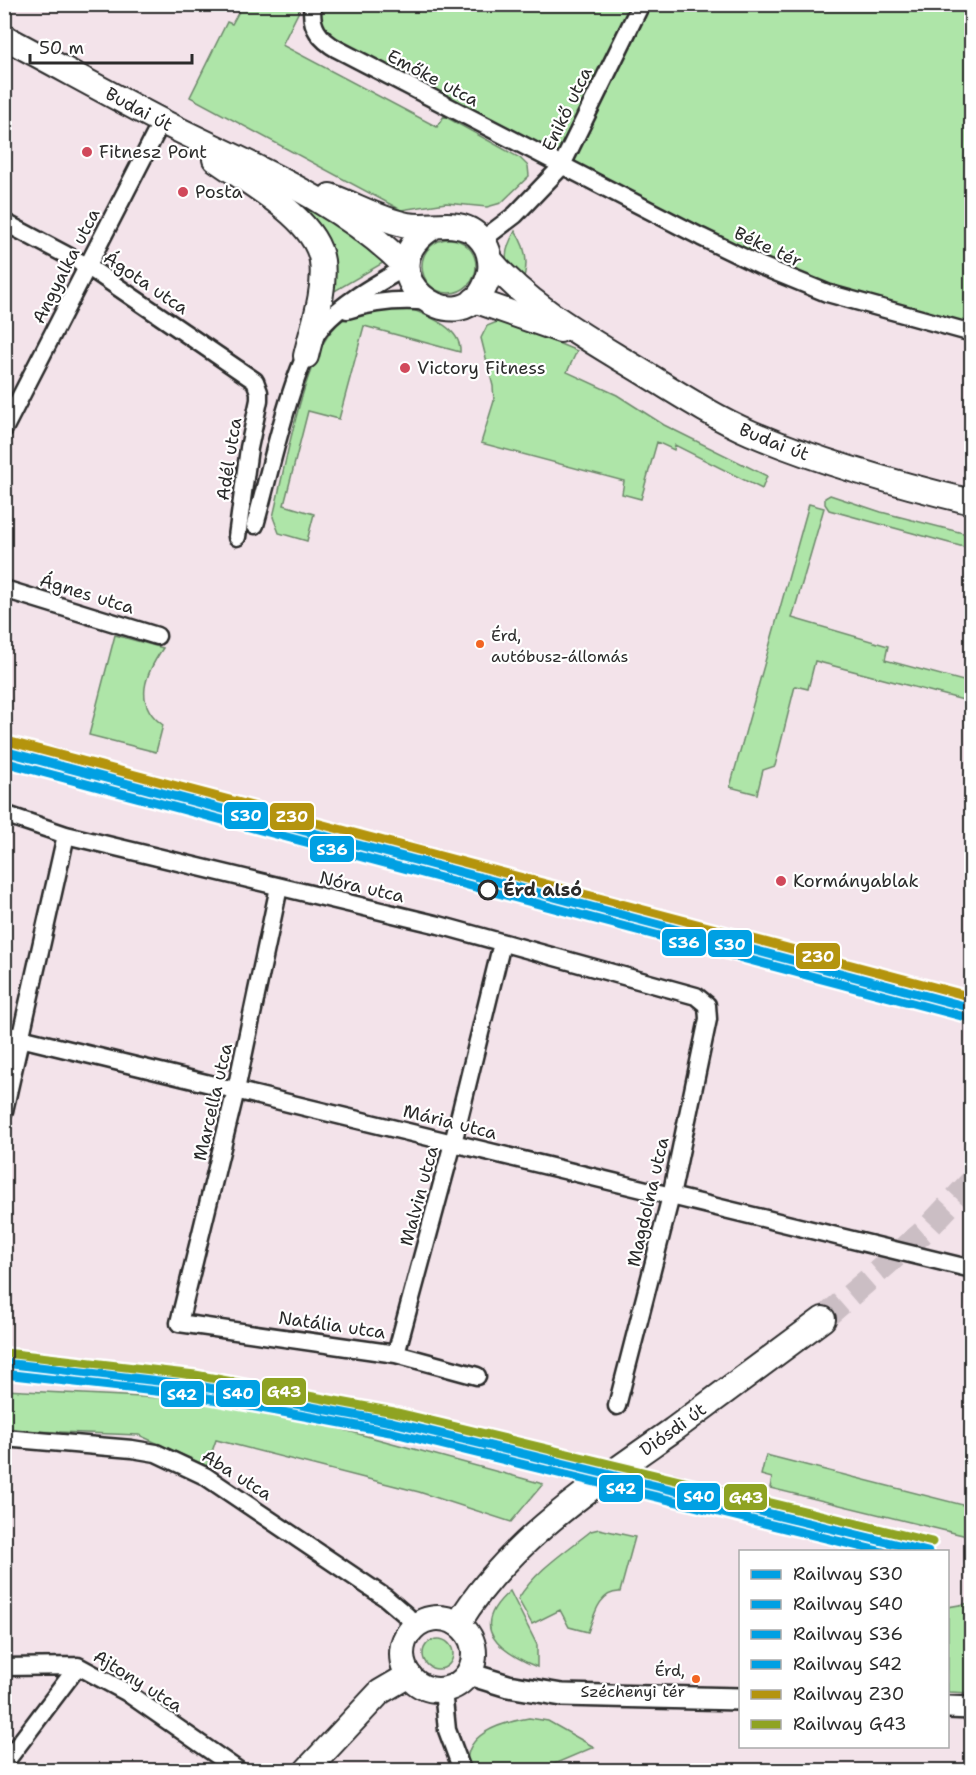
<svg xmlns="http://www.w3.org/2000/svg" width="976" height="1775" viewBox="0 0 976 1775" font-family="'Shantell Sans',sans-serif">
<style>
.green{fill:#aee5a8;stroke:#6c886a;stroke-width:1.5}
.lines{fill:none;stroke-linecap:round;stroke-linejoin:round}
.secondary-tunnel{stroke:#cbbec4;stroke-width:24;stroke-dasharray:24 12;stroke-linecap:butt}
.minor-casing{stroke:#2b2b2b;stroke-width:21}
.tertiary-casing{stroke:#2b2b2b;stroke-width:26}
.secondary-casing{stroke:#2b2b2b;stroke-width:28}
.minor{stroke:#fff;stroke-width:16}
.tertiary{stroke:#fff;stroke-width:21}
.secondary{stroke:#fff;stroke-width:24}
.rail-1-casing{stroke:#fff;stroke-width:14}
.rail-2-casing{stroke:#fff;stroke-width:14}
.rail-3-casing{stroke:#fff;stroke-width:14}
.rail-4-casing{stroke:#fff;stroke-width:14}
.rail-5-casing{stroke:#fff;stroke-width:14}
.rail-6-casing{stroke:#fff;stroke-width:14}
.rail-1{stroke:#00a0e3;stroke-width:9}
.rail-2{stroke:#00a0e3;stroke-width:9}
.rail-3{stroke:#00a0e3;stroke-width:9}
.rail-4{stroke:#00a0e3;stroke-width:9}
.rail-5{stroke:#b4940f;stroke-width:9}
.rail-6{stroke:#8fa322;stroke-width:9}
.poi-dot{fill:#d1495b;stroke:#fff;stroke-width:2}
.bus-dot{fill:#f26522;stroke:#fff;stroke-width:2}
.stop-dot{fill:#fff;stroke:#2b2b2b;stroke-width:3}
.labels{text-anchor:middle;stroke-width:4.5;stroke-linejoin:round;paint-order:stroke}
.bus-label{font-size:16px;fill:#2b2b2b;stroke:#fff;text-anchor:start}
.street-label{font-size:18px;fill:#2b2b2b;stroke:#fff}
.poi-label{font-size:18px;fill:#2b2b2b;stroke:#fff;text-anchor:start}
.stop-label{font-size:18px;font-weight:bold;fill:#2b2b2b;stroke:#fff;text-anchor:start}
.line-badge{stroke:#fff;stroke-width:2}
.badge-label{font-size:16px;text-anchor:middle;font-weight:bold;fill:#fff}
</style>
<rect width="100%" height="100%" fill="#f3e3ea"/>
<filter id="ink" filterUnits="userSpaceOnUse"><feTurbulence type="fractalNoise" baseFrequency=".0167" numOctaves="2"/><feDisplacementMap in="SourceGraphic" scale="12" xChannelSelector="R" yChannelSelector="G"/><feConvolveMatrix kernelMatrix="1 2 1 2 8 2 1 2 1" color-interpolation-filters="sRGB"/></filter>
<g filter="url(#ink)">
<!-- green -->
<path class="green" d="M 243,4 L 302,5 L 282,45 L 437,127 L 444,116 L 520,158 L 528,166 L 529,176 L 501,203 L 487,207 L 446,203 L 401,210 L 190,97 L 227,22 L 232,24 Z
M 313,4 L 971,5 L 971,333 L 827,293 L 323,41 Z
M 301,199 L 388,260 L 333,292 L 296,208 Z
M 515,231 C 527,248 529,267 521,285 C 504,263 501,256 515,231 Z
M422 266a27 27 0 1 1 54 0a27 27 0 1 1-54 0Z
M 406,307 C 425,315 462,327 460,352 L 364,326 L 339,419 L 308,411 L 284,505 L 314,514 L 307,541 L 279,533 L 273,517 C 285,469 304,346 343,320 C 361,309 386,309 406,307 Z
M 502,320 L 577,351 L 567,372 L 617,395 L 664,425 L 767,476 L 762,489 L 675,445 L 674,450 L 657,442 L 641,499 L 622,494 L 624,481 L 481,443 L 494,401 L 493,386 L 481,338 L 487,326 Z
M 830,495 L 881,512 L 971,535 L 971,549 L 829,510 L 825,504 L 825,498 Z
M 809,504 L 824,508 L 792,618 L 888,646 L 885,660 L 971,683 L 971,702 L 815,661 L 808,689 L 795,686 L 775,766 L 763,770 L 757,794 L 730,787 Z
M 115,635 L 163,648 C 146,673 132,703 163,725 L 156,752 L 89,735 Z
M 4,1390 L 241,1402 L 543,1484 L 511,1522 L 419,1492 L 216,1440 L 207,1466 L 139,1435 L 5,1430 Z
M 766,1455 L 971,1507 L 971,1537 L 770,1488 L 772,1478 L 761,1475 Z
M 599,1529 L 635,1537 L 620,1592 C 599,1591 594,1616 588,1632 L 569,1627 L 560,1610 L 532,1624 L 518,1599 C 536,1570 565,1552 591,1531 Z
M 510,1591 L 537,1645 L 537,1667 C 499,1651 467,1628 510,1591 Z
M 971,1603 L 971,1693 L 948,1692 L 948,1607 Z
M423 1654a15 15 0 1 1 30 0a15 15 0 1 1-30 0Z
M 529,1718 L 548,1721 L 594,1747 L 540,1770 L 468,1770 C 461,1734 500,1723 529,1718 Z"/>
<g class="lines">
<!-- secondary-tunnel -->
<path class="secondary-tunnel" d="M 823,1319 L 927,1229 L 972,1181"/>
<!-- minor casing -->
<g class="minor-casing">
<path id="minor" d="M 313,4 C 309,26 319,39 337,49 L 701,237 L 761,266 L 827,293 L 972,333
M 4,222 L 87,266 L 255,381 L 259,392 L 259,400 L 249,448 L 237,537
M 482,240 L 515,215 L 561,167 L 641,4
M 347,310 C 373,302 400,299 428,302
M 4,429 L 162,121
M 255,525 C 269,477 293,359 323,325 C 346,300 377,284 406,267
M 4,589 L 157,636
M 4,814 L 66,835 L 439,925 L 696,996 L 707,1005 L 708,1019 L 671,1196 L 617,1406
M 279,887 L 236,1090 L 179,1323 L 396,1354 L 477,1376
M 4,1034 L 972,1269
M 4,1111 L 66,835
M 396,1354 L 453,1143 L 502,943
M 4,1438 L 132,1449 L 156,1453 L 205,1476 L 386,1598 L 407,1616 L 414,1628
M 4,1667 L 78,1666 L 126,1692 L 238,1770
M 443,1690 L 447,1730 L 462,1770
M 4,1764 L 78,1666"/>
</g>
<!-- tertiary casing -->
<g class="tertiary-casing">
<path id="tertiary" d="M 469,1674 L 508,1686 L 562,1695 L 740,1699
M 948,1707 L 972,1708"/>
</g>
<!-- secondary casing -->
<g class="secondary-casing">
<g id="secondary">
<path id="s1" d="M 4,37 C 57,65 109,94 161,121 C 245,164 339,198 406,267"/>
<path d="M 215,159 C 248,183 316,218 322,261 C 326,292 313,326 306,356"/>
<path d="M 330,196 C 355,205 381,220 407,225 C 428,229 451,220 470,230 C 479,235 487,245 489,255 C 492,267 490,275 485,286 C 458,346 360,272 433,227"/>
<path id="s2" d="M 491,261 C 526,302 575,331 621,359 C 664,384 705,413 751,433 C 822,463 897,484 972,502"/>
<path d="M 474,300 L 560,330"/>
<circle cx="438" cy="1654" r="36"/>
<path id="s3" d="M 458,1624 C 508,1541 595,1485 673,1430 C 723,1393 773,1356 823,1319"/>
<path d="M 307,1770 L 380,1692 L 409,1675"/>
</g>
</g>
<!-- minor -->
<use href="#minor" class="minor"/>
<!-- tertiary -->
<use href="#tertiary" class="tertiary"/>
<!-- secondary -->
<use href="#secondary" class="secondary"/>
<!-- rail-1 casing -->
<g class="rail-1-casing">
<path id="rail-1" d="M 4,751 L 972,1008"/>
</g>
<!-- rail-2 casing -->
<g class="rail-2-casing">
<path id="rail-2" d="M 4,1363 L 193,1385 L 392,1422 L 928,1552"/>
</g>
<!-- rail-3 casing -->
<g class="rail-3-casing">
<path id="rail-3" d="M 4,762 L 969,1018"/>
</g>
<!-- rail-4 casing -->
<g class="rail-4-casing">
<path id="rail-4" d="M 4,1374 L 191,1395 L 390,1432 L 883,1552"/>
</g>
<!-- rail-5 casing -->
<g class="rail-5-casing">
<path id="rail-5" d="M 7,741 L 972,997"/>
</g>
<!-- rail-6 casing -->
<g class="rail-6-casing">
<path id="rail-6" d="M 5,1353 L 195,1375 L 394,1412 L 932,1542"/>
</g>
<!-- rail-1 -->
<use href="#rail-1" class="rail-1"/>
<!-- rail-2 -->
<use href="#rail-2" class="rail-2"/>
<!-- rail-3 -->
<use href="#rail-3" class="rail-3"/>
<!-- rail-4 -->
<use href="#rail-4" class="rail-4"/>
<!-- rail-5 -->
<use href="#rail-5" class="rail-5"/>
<!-- rail-6 -->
<use href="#rail-6" class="rail-6"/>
</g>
</g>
<!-- markers -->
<g class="poi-dot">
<circle cx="87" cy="152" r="6"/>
<circle cx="183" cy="192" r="6"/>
<circle cx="405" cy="368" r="6"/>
<circle cx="781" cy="881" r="6"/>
</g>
<g class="bus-dot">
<circle cx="480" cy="644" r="5"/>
<circle cx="696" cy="1679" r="5"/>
</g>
<circle class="stop-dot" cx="488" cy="890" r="9"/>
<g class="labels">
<!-- bus labels -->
<g class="bus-label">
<text x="491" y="641">Érd,<tspan x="491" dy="21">autóbusz-állomás</tspan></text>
<text x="685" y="1676" text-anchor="end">Érd,<tspan x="685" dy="21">Széchenyi tér</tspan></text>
</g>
<!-- street labels -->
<g class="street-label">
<text transform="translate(433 78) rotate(28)" y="6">Emőke utca</text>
<text dy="6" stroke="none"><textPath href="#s1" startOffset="153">Budai út</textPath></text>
<text transform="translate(567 109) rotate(-64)" y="6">Enikő utca</text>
<text transform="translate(768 247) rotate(25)" y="6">Béke tér</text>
<text transform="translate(66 266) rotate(-63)" y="6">Angyalka utca</text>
<text transform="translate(146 283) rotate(34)" y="6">Ágota utca</text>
<text dy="6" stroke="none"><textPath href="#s2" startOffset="338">Budai út</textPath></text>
<text transform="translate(229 459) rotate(-81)" y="6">Adél utca</text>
<text transform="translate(87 594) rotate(17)" y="6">Ágnes utca</text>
<text transform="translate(362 887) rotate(13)" y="6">Nóra utca</text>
<text transform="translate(213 1102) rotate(-77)" y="6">Marcella utca</text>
<text transform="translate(450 1122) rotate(14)" y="6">Mária utca</text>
<text transform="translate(419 1196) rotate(-75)" y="6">Malvin utca</text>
<text transform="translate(648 1202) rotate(-77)" y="6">Magdolna utca</text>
<text transform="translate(332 1325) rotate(8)" y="6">Natália utca</text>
<text dy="6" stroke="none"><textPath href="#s3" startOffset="292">Diósdi út</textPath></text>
<text transform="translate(237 1475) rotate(32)" y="6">Aba utca</text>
<text transform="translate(138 1681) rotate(32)" y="6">Ajtony utca</text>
</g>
<!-- poi labels -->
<g class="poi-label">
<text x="99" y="158">Fitnesz Pont</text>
<text x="195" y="198">Posta</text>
<text x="417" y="374">Victory Fitness</text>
<text x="793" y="887">Kormányablak</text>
</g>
<!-- stop labels -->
<g class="stop-label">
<text x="503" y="896">Érd alsó</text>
</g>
</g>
<g class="line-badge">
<rect x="223" y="801" width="46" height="29" rx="6" fill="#00a0e3"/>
<rect x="269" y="802" width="46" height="29" rx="6" fill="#b4940f"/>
<rect x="309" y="835" width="46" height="28" rx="6" fill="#00a0e3"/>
<rect x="661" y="928" width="46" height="29" rx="6" fill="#00a0e3"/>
<rect x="707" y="929" width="46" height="29" rx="6" fill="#00a0e3"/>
<rect x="795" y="942" width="46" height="28" rx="6" fill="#b4940f"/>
<rect x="261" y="1377" width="46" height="29" rx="6" fill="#8fa322"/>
<rect x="215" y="1379" width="46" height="29" rx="6" fill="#00a0e3"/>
<rect x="160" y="1380" width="45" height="28" rx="6" fill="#00a0e3"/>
<rect x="598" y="1474" width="46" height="29" rx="6" fill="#00a0e3"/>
<rect x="676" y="1482" width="45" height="29" rx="6" fill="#00a0e3"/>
<rect x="723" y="1483" width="45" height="28" rx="6" fill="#8fa322"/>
</g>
<g class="badge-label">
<text x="246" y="821">S30</text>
<text x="292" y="822">Z30</text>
<text x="332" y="855">S36</text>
<text x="684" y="948">S36</text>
<text x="730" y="950">S30</text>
<text x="818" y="962">Z30</text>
<text x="284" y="1397">G43</text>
<text x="238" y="1399">S40</text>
<text x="182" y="1400">S42</text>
<text x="621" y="1494">S42</text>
<text x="699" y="1502">S40</text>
<text x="746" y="1503">G43</text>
</g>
<!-- margin -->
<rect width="976" height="1775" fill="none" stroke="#fff" stroke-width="24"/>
<rect x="12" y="12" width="952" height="1751" fill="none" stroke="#2b2b2b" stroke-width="2" filter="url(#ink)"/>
<!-- legend -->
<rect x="739" y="1550" width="210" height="198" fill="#ffffff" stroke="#aaaaaa" stroke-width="1.5"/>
<rect x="751" y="1570" width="30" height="9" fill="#00a0e3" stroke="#aaaaaa" stroke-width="1.5"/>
<text x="793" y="1580" font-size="18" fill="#2b2b2b">Railway S30</text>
<rect x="751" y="1600" width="30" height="9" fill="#00a0e3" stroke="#aaaaaa" stroke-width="1.5"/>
<text x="793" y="1610" font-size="18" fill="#2b2b2b">Railway S40</text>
<rect x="751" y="1630" width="30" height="9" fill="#00a0e3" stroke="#aaaaaa" stroke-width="1.5"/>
<text x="793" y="1640" font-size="18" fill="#2b2b2b">Railway S36</text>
<rect x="751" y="1660" width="30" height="9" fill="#00a0e3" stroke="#aaaaaa" stroke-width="1.5"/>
<text x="793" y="1670" font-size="18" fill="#2b2b2b">Railway S42</text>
<rect x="751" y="1690" width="30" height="9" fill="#b4940f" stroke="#aaaaaa" stroke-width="1.5"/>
<text x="793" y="1700" font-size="18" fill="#2b2b2b">Railway Z30</text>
<rect x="751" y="1720" width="30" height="9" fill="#8fa322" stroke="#aaaaaa" stroke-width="1.5"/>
<text x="793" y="1730" font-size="18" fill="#2b2b2b">Railway G43</text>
<!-- scale -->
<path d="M30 54v9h162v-9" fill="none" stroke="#2b2b2b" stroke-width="3"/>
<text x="39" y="54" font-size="18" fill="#2b2b2b" stroke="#ffffff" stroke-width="4.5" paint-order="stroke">50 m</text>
</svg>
